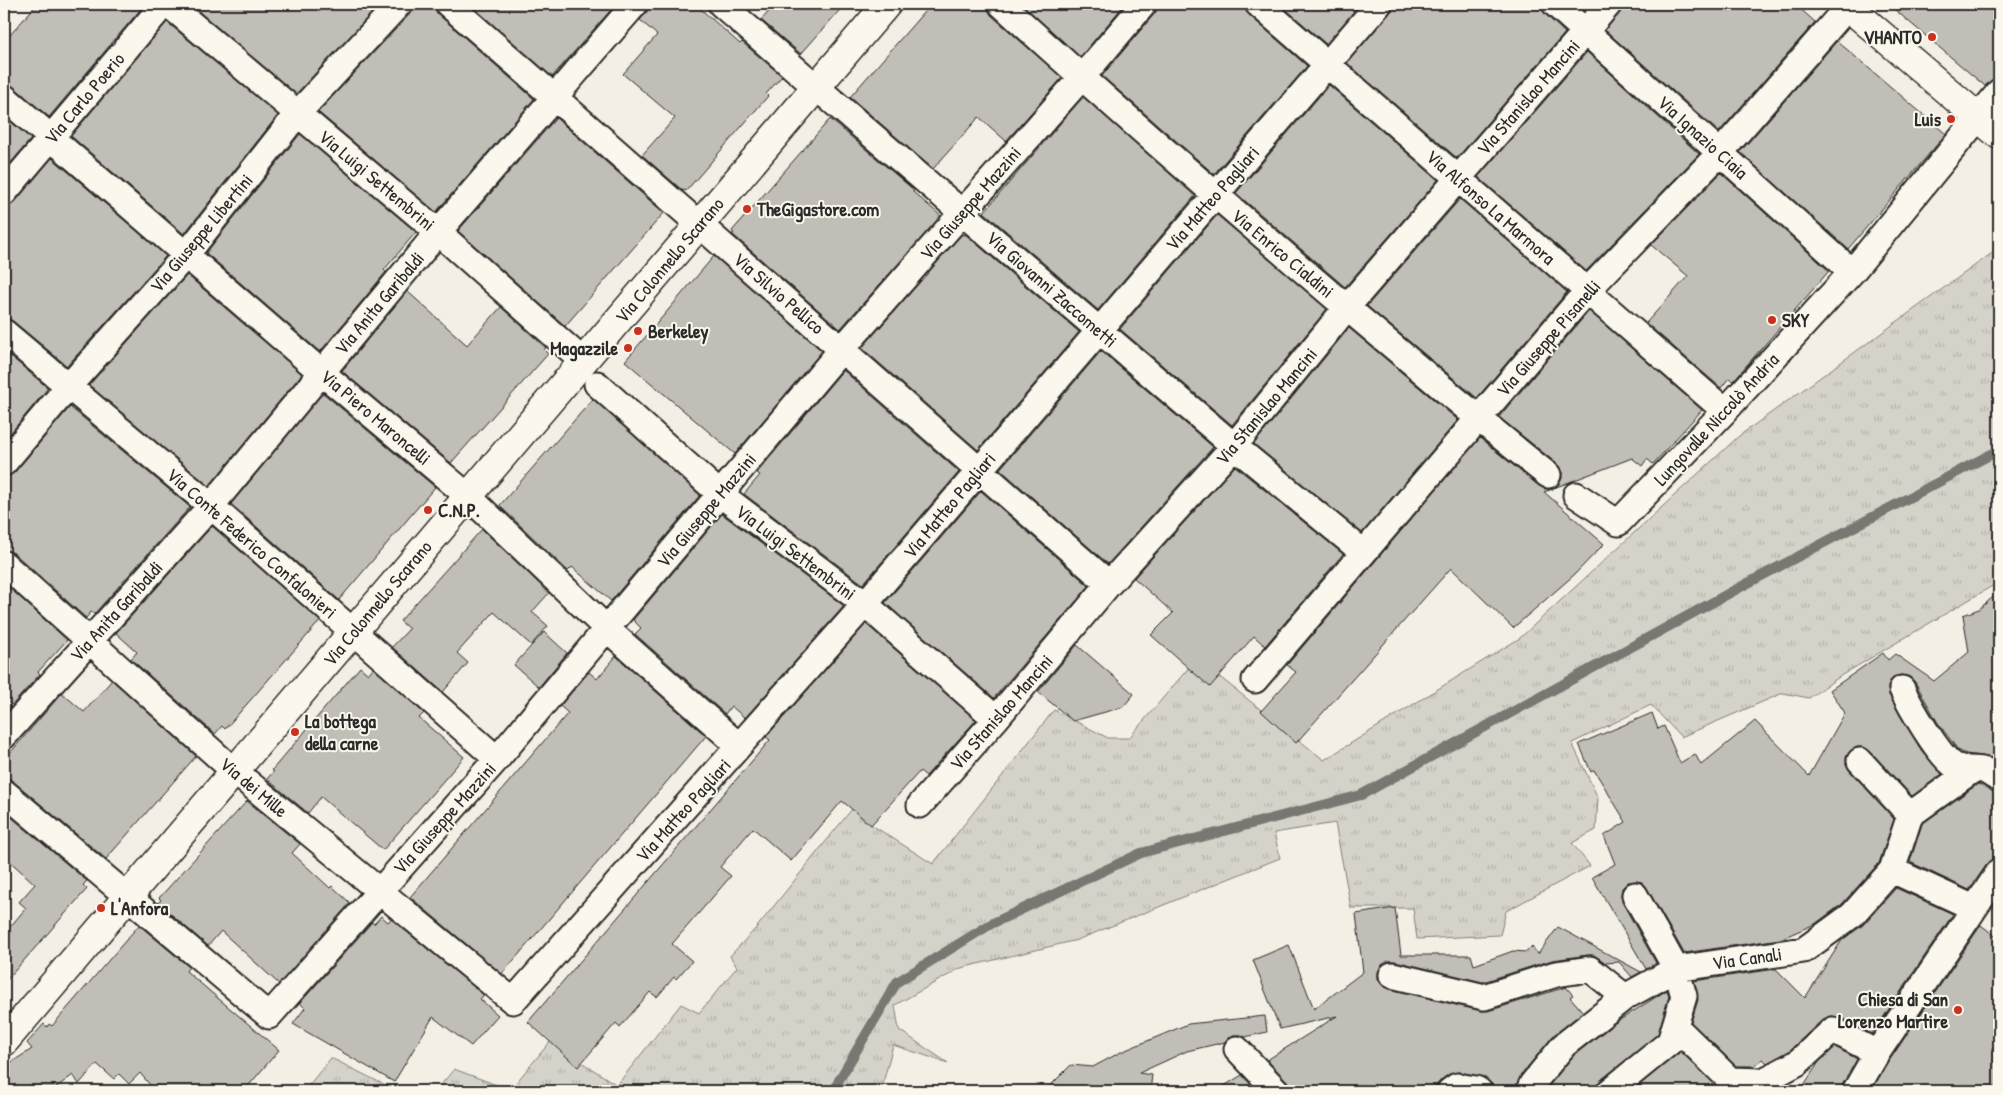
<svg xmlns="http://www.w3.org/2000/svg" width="2003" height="1095" viewBox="0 0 2003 1095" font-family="'Patrick Hand',sans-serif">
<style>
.grass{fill:url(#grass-tufts);stroke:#807e7a}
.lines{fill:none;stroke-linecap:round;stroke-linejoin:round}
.stream{stroke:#787772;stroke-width:10}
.building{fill:#c0beb6;stroke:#2b2b2b}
.minor-casing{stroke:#2b2b2b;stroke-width:29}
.tertiary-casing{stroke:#2b2b2b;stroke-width:31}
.primary-casing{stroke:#2b2b2b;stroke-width:31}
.minor{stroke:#fbf7ec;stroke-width:25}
.tertiary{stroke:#fbf7ec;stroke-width:28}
.primary{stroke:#fbf7ec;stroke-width:28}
.poi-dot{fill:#c8321e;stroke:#fbf7ec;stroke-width:2}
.labels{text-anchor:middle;stroke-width:4;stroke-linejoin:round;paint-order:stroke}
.poi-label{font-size:19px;font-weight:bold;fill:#2b2b2b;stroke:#fbf7ec;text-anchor:start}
.street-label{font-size:19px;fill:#2b2b2b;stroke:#fbf7ec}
</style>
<defs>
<pattern id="grass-tufts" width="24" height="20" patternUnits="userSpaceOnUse" patternTransform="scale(1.25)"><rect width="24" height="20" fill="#d5d2c9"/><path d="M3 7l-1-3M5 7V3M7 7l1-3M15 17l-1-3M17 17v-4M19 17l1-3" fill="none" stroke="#b7b4ad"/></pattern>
</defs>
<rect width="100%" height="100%" fill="#f3efe4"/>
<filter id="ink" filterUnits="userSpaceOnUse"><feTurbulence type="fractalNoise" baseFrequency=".02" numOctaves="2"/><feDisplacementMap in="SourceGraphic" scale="10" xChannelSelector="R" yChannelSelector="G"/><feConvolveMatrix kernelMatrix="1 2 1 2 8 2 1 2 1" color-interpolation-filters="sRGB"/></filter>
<g filter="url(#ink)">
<!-- grass -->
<path class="grass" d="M 1999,248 L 1999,582 L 1842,675 L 1809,698 L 1783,693 L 1681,737 L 1651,705 L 1572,743 L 1598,798 L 1596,830 L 1572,843 L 1590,866 L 1506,911 L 1500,935 L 1417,939 L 1413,908 L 1351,908 L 1335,823 L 1274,833 L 1280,858 L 1077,940 L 961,968 L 895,1005 L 899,1030 L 948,1063 L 893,1045 L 881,1091 L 436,1091 L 454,1069 L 510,1090 L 550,1042 L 617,1085 L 681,1004 L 699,1013 L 737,967 L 730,956 L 757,927 L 852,809 L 867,822 L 933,864 L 1054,710 L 1108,738 L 1129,738 L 1191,665 L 1221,678 L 1324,760 L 1520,638 L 1739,436 Z
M 331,1058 L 397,1091 L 304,1091 Z"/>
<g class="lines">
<!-- stream -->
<path class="stream" d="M 835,1091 L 839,1080 L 897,982 L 991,924 L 1141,853 L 1361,795 L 1735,590 L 1999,450"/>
</g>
<!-- building -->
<path class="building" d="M 37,4 L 145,4 L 49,117 L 13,86 L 4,83 L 4,42 Z
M 190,4 L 380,4 L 296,94 Z
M 413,4 L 434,4 L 435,9 L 439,15 L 534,99 L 436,212 L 318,112 L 410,14 Z
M 470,4 L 616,4 L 552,77 Z
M 649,4 L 695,4 L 740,44 L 742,42 L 782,76 L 766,94 L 768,96 L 686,191 L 684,190 L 683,191 L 642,155 L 675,118 L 623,74 L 657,35 L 640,20 L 646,13 Z
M 776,4 L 845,4 L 801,54 L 761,20 Z
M 931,4 L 987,4 L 988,9 L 991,15 L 1062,78 L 1006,141 L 979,117 L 933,169 L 850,97 Z
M 1022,4 L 1125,4 L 1080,57 Z
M 1158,4 L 1244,4 L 1245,9 L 1249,15 L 1307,66 L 1214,174 L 1102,76 L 1155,13 Z
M 1280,4 L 1360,4 L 1326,44 Z
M 1393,4 L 1541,4 L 1545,14 L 1565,33 L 1457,158 L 1347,63 L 1390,13 Z
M 1623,4 L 1795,4 L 1815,22 L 1719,132 L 1605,30 L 1620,13 Z
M 1888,4 L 1999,4 L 1999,75 L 1985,86 Z
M 167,22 L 278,115 L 184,234 L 71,136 Z
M 1837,41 L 1946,134 L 1848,249 L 1740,152 Z
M 1587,52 L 1699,154 L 1586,271 L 1478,177 Z
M 1329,85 L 1438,180 L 1345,287 L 1236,193 Z
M 1083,97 L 1195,196 L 1098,310 L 984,212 Z
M 4,116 L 31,139 L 4,171 Z
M 556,118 L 664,213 L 565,326 L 458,231 Z
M 830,119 L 914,190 L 913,192 L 941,216 L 840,329 L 732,234 L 734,233 L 732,231 Z
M 300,134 L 416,232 L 384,270 L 386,272 L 320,352 L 206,253 Z
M 52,158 L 166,256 L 67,366 L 13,321 L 4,318 L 4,207 L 9,206 L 15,202 Z
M 1721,173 L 1829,271 L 1733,381 L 1729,378 L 1721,388 L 1646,323 L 1688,276 L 1651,245 Z
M 1460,199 L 1567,292 L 1477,398 L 1367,306 Z
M 1217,215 L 1327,309 L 1232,425 L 1120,329 Z
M 962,234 L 964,236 L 965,234 L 1079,332 L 978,450 L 862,348 Z
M 714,256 L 822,351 L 735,454 L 625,361 Z
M 187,275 L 302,374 L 209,486 L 89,385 Z
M 407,291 L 467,345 L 501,307 L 546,348 L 544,350 L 548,354 L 451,463 L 342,371 Z
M 1589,311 L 1702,410 L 1653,464 L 1647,459 L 1642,466 L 1632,458 L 1554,488 L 1559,484 L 1562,478 L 1562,470 L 1557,464 L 1499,417 Z
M 1349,328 L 1458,420 L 1362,533 L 1254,444 Z
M 4,351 L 48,388 L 4,441 Z
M 1101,351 L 1213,447 L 1108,564 L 1000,469 Z
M 843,370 L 959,472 L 863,584 L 744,494 L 760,475 L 757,473 Z
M 323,393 L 435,487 L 339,600 L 231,504 Z
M 593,399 L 700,495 L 611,601 L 572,567 L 568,571 L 501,507 L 500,505 Z
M 70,407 L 190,507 L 94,614 L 91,612 L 86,618 L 14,553 L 4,550 L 4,477 L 9,476 L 15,472 Z
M 1480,438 L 1539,486 L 1545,489 L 1553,489 L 1544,492 L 1604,544 L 1574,575 L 1513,628 L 1451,568 L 1296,743 L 1261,711 L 1296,672 L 1287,665 Z
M 1235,466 L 1343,554 L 1265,646 L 1254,636 L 1210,687 L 1151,635 L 1173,613 L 1134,578 Z
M 981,491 L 1089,586 L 994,698 L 885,603 Z
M 722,514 L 844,606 L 745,718 L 731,706 L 725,714 L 635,634 L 641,628 L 633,620 Z
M 212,526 L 320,621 L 225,729 L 222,726 L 215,734 L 131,659 L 137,652 L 116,633 Z
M 482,529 L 549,593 L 532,612 L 548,626 L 531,645 L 494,612 L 457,653 L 468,663 L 443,692 L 392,647 L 409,629 L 400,621 Z
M 4,583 L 67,640 L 38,672 L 40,674 L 12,705 L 4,699 Z
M 1999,592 L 1999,762 L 1989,757 L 1966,754 L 1958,750 L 1938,723 L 1915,682 L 1910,677 L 1903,675 L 1895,676 L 1890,681 L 1888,688 L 1889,695 L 1921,750 L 1942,774 L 1912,796 L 1870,751 L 1864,747 L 1857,747 L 1850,751 L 1846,757 L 1846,764 L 1849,770 L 1894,819 L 1879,863 L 1842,904 L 1815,924 L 1780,939 L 1684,953 L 1647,888 L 1642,882 L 1636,881 L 1628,882 L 1622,888 L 1621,894 L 1622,902 L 1656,963 L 1646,969 L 1592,877 L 1615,864 L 1604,836 L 1626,822 L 1594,770 L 1591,772 L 1579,744 L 1652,713 L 1658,729 L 1664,726 L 1680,763 L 1695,754 L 1701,765 L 1755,721 L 1809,776 L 1845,713 L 1830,690 L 1883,653 L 1888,660 L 1895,654 L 1934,681 L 1969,652 L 1963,615 L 1979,609 Z
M 866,624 L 976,720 L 926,776 L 920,771 L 871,825 L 842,801 L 791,861 L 753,828 L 720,867 L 731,876 L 672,944 L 692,961 L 676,979 L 674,977 L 657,997 L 650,992 L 620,1027 L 616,1023 L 578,1067 L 528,1022 L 770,740 L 766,737 Z
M 544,632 L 567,653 L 539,687 L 514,665 Z
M 1077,645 L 1134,694 L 1123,707 L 1073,721 L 1038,692 Z
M 616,656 L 706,736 L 502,974 L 410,897 L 568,713 L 560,706 L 589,672 L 597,679 Z
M 360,667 L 368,674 L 373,668 L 424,713 L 419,718 L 464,757 L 383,850 L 321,797 L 308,813 L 267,779 L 274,771 L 272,770 Z
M 112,680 L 196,756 L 106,859 L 13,781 L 4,778 L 4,760 L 62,693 L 84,712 Z
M 1978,784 L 1999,793 L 1999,854 L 1997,858 L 1987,864 L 1969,890 L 1910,862 L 1922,824 Z
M 247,801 L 300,844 L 292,853 L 330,888 L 332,886 L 350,903 L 279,984 L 221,931 L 208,946 L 158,903 L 161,900 L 159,898 Z
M 4,811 L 87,881 L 83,885 L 87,889 L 4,983 L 4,934 L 26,908 L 19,902 L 35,884 L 4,856 Z
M 1896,888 L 1953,914 L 1872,1034 L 1840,1017 L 1831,1016 L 1823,1019 L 1789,1051 L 1767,1063 L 1763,1059 L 1754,1066 L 1736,1066 L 1691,1022 L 1698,1000 L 1694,981 L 1776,969 L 1805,998 L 1842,940 L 1863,925 Z
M 1395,908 L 1401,955 L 1471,955 L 1474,965 L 1513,951 L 1526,952 L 1532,947 L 1538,954 L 1558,927 L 1641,972 L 1632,977 L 1619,962 L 1606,963 L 1594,955 L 1588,955 L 1552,960 L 1483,982 L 1395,961 L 1387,961 L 1381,966 L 1378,972 L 1378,979 L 1382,985 L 1389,989 L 1481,1011 L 1488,1011 L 1566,987 L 1573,995 L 1570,997 L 1583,1012 L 1553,1036 L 1521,1075 L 1515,1091 L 1493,1091 L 1492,1084 L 1484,1077 L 1459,1072 L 1449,1074 L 1442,1079 L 1437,1085 L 1436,1091 L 1291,1091 L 1287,1081 L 1267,1060 L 1337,1016 L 1280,1029 L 1253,960 L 1289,945 L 1314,1009 L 1363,972 L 1356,914 Z
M 381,916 L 388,922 L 391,919 L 484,995 L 480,999 L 498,1015 L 471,1046 L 433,1017 L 394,1082 L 293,1024 L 305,1008 L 300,1003 L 372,922 L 374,924 Z
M 139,925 L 189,967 L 186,971 L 279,1050 L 244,1091 L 155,1091 L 140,1073 L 129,1084 L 119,1074 L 114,1079 L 97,1064 L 79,1084 L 73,1075 L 51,1091 L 13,1091 L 4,1077 L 4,1067 L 32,1049 L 27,1043 L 44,1024 L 47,1027 L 49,1024 L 52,1026 Z
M 1981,925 L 1999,939 L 1999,1091 L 1871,1091 L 1889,1061 Z
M 1667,990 L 1669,996 L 1658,1034 L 1601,1080 L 1597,1085 L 1596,1091 L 1545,1091 L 1574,1055 L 1615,1023 Z
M 1265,1016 L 1267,1032 L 1245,1037 L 1241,1035 L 1233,1035 L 1225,1042 L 1187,1051 L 1139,1073 L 1152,1075 L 1150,1091 L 1045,1091 L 1071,1065 L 1093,1067 L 1121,1052 L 1188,1024 Z
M 1835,1047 L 1857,1059 L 1843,1084 L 1841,1091 L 1800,1091 L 1819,1062 Z
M 1680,1051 L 1722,1091 L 1632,1091 L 1679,1053 Z
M 1242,1075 L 1257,1091 L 1216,1091 Z"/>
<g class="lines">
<!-- minor casing -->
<g class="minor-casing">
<path id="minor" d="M 168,4 L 438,232 L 583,361
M 448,4 L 1109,584
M 721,4 L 816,87 L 1234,446 L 1363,552
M 1001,4 C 1110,104 1221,200 1333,296 C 1405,356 1475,417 1548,475
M 1258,4 L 1725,411
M 1555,4 L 1852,272
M 4,97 L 321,372 L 468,496 L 606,628 L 739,746
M 4,193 L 164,4
M 4,332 L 211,506 L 497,759
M 597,384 L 720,494 L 865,604 L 996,719
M 4,463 L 68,387 L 186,255 L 298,113 L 399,4
M 1576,495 L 1618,523 L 1725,411 L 1852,272 L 1999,92
M 4,564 L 234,771 L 513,1001 L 865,604 L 1379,4
M 1255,680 L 1587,291 L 1720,153 L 1850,4
M 1902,689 C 1910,706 1939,757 1955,766 C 1966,771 1976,768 1986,771 C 1990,773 1995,777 1999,779
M 4,736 L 211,506 L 438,232 L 635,4
M 1860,761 L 1910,815
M 4,792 L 269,1016 L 497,759 L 842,349 L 1081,78 L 1144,4
M 920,805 L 996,719 L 1109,584 L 1234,446 L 1347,307 L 1609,4
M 1892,870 L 1910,815 L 1971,771
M 1392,975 L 1484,997 L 1556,974 L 1590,969 L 1625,997
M 1676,1027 L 1730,1080 L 1763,1081 L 1797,1063 L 1833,1030 L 1877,1053
M 1237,1049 L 1277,1091
M 1450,1091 L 1457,1086 L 1476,1089 L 1479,1091
M 1529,1091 L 1532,1084 L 1564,1045 L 1625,997 L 1676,969 L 1804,950 L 1852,915 L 1892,870 L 1974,908
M 1610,1091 L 1670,1042 L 1684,996 L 1676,969 L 1635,895
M 1855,1091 L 1877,1053 L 1999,872"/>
</g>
<!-- tertiary casing -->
<g class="tertiary-casing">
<path id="tertiary" d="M 1845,4 L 1999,135"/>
</g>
<!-- primary casing -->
<g class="primary-casing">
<path id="primary" d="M 4,1042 L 887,4"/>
</g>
<!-- minor -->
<use href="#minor" class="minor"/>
<!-- tertiary -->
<use href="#tertiary" class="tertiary"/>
<!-- primary -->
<use href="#primary" class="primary"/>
</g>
</g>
<!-- markers -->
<g class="poi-dot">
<circle cx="1932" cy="37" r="5"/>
<circle cx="1951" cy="119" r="5"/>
<circle cx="747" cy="209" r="5"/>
<circle cx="1772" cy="320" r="5"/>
<circle cx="638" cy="331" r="5"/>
<circle cx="628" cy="348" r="5"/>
<circle cx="428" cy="510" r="5"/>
<circle cx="295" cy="732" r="5"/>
<circle cx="101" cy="908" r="5"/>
<circle cx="1958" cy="1010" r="5"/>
</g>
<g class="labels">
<!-- poi labels -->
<g class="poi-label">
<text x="1922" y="44" text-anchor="end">VHANTO</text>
<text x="1941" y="126" text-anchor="end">Luis</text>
<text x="757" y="216">TheGigastore.com</text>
<text x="1782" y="327">SKY</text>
<text x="648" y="338">Berkeley</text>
<text x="618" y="355" text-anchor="end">Magazzile</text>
<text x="438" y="517">C.N.P.</text>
<text x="305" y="728">La bottega<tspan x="305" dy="22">della carne</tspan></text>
<text x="111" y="915">L'Anfora</text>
<text x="1948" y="1006" text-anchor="end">Chiesa di San<tspan x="1948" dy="22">Lorenzo Martire</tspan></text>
</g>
<!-- street labels -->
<g class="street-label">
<text transform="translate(1528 97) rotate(-49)" y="7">Via Stanislao Mancini</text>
<text transform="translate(84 98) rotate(-50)" y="7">Via Carlo Poerio</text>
<text transform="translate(1703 137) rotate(42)" y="7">Via Ignazio Ciaia</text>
<text transform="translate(377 180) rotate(40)" y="7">Via Luigi Settembrini</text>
<text transform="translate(1212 198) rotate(-49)" y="7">Via Matteo Pagliari</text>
<text transform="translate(970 203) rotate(-49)" y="7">Via Giuseppe Mazzini</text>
<text transform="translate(1491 207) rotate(41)" y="7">Via Alfonso La Marmora</text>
<text transform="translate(201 233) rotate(-50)" y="7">Via Giuseppe Libertini</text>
<text transform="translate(1283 253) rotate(40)" y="7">Via Enrico Cialdini</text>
<text transform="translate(669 260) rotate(-50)" y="7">Via Colonnello Scarano</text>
<text transform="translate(1052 289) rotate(41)" y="7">Via Giovanni Zaccometti</text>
<text transform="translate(779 293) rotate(41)" y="7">Via Silvio Pellico</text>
<text transform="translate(379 303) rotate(-50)" y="7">Via Anita Garibaldi</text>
<text transform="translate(1548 338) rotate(-49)" y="7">Via Giuseppe Pisanelli</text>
<text transform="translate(1266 406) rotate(-50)" y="7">Via Stanislao Mancini</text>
<text transform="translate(376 417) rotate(40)" y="7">Via Piero Maroncelli</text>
<text transform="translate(1716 419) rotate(-47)" y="7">Lungovalle Niccolò Andria</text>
<text transform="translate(949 505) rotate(-50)" y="7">Via Matteo Pagliari</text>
<text transform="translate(706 510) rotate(-50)" y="7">Via Giuseppe Mazzini</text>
<text transform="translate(252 543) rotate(41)" y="7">Via Conte Federico Confalonieri</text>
<text transform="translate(796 552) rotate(37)" y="7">Via Luigi Settembrini</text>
<text transform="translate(377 603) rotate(-50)" y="7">Via Colonnello Scarano</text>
<text transform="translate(116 611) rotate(-48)" y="7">Via Anita Garibaldi</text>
<text transform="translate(1001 712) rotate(-49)" y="7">Via Stanislao Mancini</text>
<text transform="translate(254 787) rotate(40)" y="7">Via dei Mille</text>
<text transform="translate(683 810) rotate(-48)" y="7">Via Matteo Pagliari</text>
<text transform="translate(444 818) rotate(-48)" y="7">Via Giuseppe Mazzini</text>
<text transform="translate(1747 958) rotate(-8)" y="7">Via Canali</text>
</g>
</g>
<!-- margin -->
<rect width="2003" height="1095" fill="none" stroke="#fbf7ec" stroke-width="20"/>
<rect x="10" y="10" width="1983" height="1075" fill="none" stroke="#2b2b2b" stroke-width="2" filter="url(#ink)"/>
</svg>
